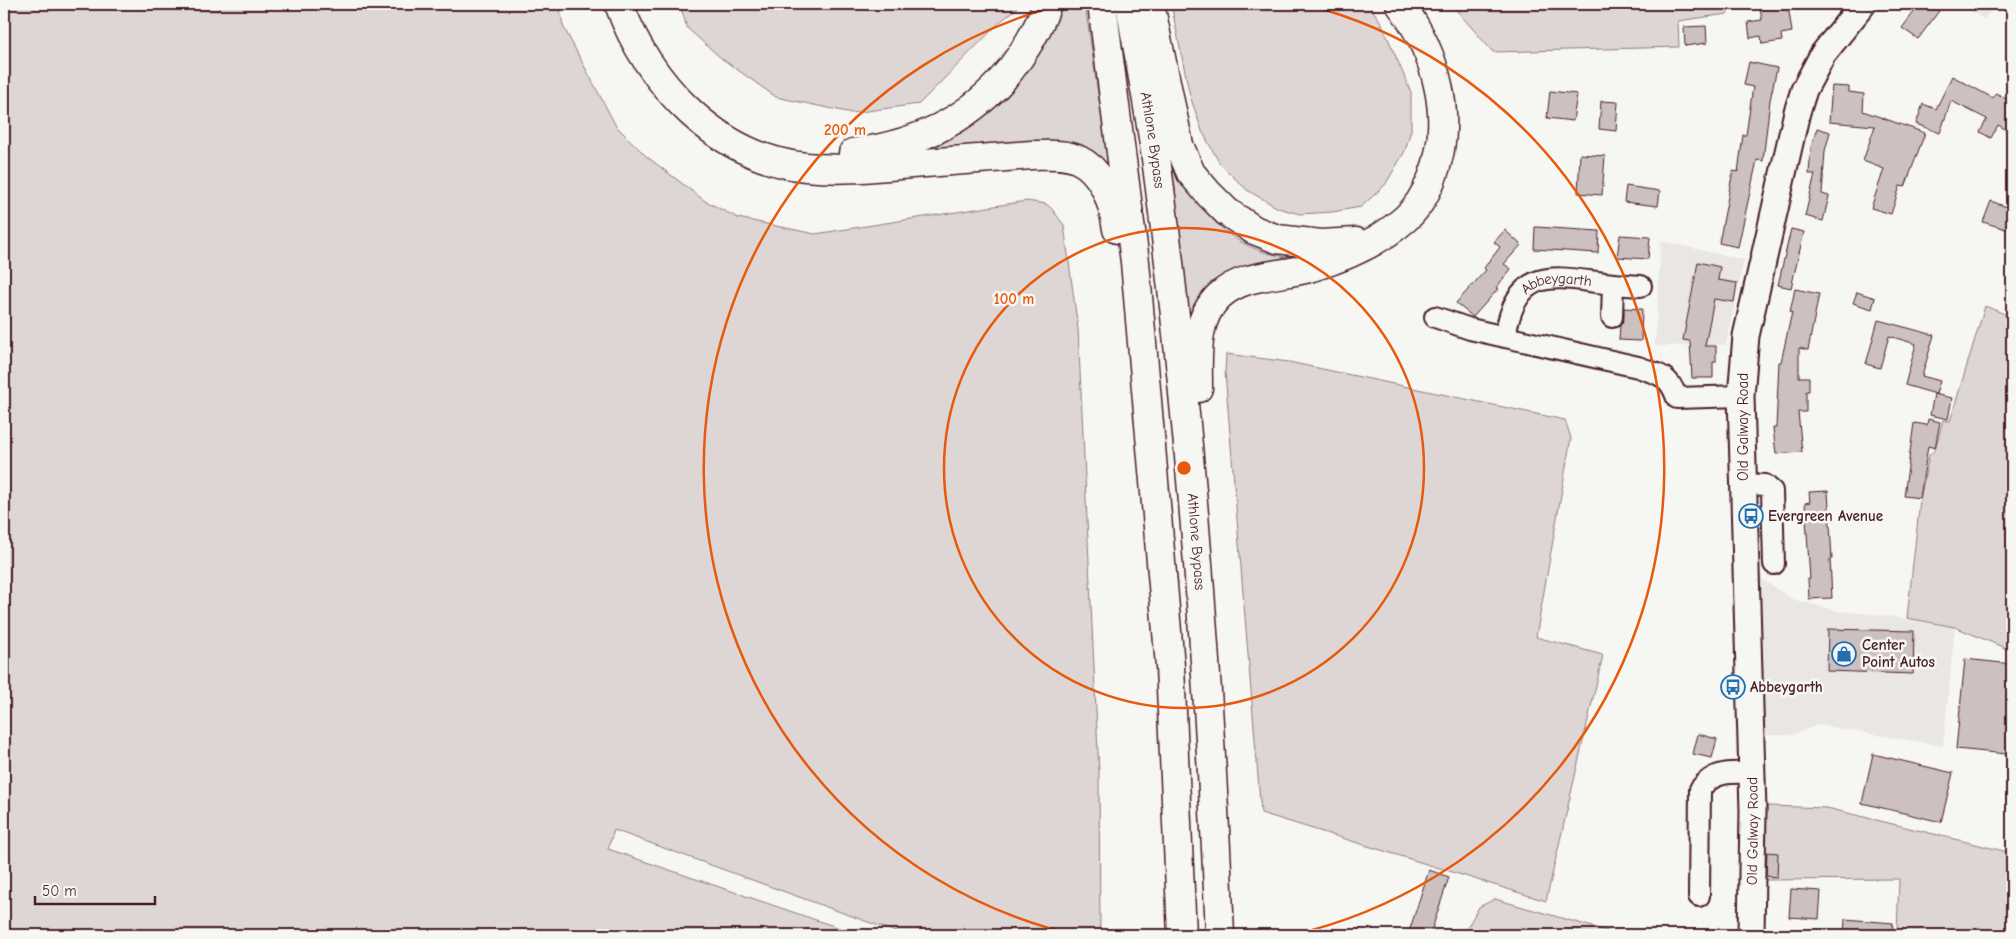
<svg xmlns="http://www.w3.org/2000/svg" width="2016" height="939" viewBox="0 0 2016 939" font-family="'Comic Neue',sans-serif">
<style>
.built{fill:#e9e6e3}
.green{fill:#ddd6d5;stroke:#947a80}
.building{fill:#ccc1c0;stroke:#4a1f2b}
.lines{fill:none;stroke-linecap:round;stroke-linejoin:round}
.minor-casing{stroke:#4a1f2b;stroke-width:24}
.major-casing{stroke:#4a1f2b;stroke-width:29}
.highway-casing{stroke:#4a1f2b;stroke-width:31}
.minor{stroke:#f6f6f2;stroke-width:20}
.major{stroke:#f6f6f2;stroke-width:25}
.highway{stroke:#f6f6f2;stroke-width:28}
.ring{fill:none;stroke:#e8590c;stroke-width:2.5}
.labels{text-anchor:middle;stroke-width:5;stroke-linejoin:round;paint-order:stroke}
.street-label{font-size:15px;fill:#4a1f2b;stroke:#f6f6f2}
.poi-label{font-size:15px;font-weight:bold;fill:#4a1f2b;stroke:#f6f6f2;text-anchor:start}
.centre{fill:#e8590c;stroke:#f6f6f2;stroke-width:2.5}
.ring-label{font-size:15px;text-anchor:middle;font-weight:bold;fill:#e8590c;stroke:#f6f6f2;stroke-width:5;stroke-linejoin:round;paint-order:stroke}
</style>
<rect width="100%" height="100%" fill="#f6f6f2"/>
<filter id="ink" filterUnits="userSpaceOnUse"><feTurbulence type="fractalNoise" baseFrequency=".02" numOctaves="2"/><feDisplacementMap in="SourceGraphic" scale="10" xChannelSelector="R" yChannelSelector="G"/><feConvolveMatrix kernelMatrix="1 2 1 2 8 2 1 2 1" color-interpolation-filters="sRGB"/></filter>
<g filter="url(#ink)">
<!-- built -->
<path class="built" d="M 4,4 L 219,4 L 219,11 Z
M 1962,4 L 2000,4 L 1983,19 Z
M 1661,241 L 1744,260 L 1726,345 L 1655,346 Z
M 1760,572 L 1763,580 L 1792,599 L 1838,611 L 1888,616 L 1955,627 L 1943,746 L 1818,725 L 1792,735 L 1765,735 Z"/>
<!-- green -->
<path class="green" d="M 4,4 L 219,11 L 219,4 L 559,4 L 563,26 L 616,126 L 646,156 L 705,201 L 738,218 L 815,234 L 1027,201 L 1046,204 L 1051,208 L 1064,225 L 1078,329 L 1099,773 L 1100,935 L 904,935 L 614,830 L 608,849 L 860,935 L 4,935 Z
M 680,4 L 1017,4 L 1016,9 L 1000,22 L 919,104 L 852,113 L 776,97 L 721,58 L 687,28 Z
M 1056,4 L 1085,4 L 1110,176 L 1096,165 L 885,160 L 964,128 Z
M 1171,4 L 1368,4 L 1381,22 L 1411,92 L 1411,130 L 1405,151 L 1385,185 L 1361,207 L 1332,212 L 1300,214 L 1278,208 L 1247,190 L 1220,164 L 1202,131 L 1190,96 Z
M 1451,4 L 1732,4 L 1727,14 L 1678,21 L 1679,47 L 1493,52 Z
M 1168,152 C 1187,191 1214,233 1256,249 C 1270,255 1287,257 1301,259 L 1189,324 Z
M 1985,306 L 2012,317 L 2012,651 L 1955,627 L 1907,618 L 1920,500 L 1929,455 L 1935,450 L 1943,420 L 1950,421 Z
M 1226,354 L 1289,362 L 1565,420 L 1571,438 L 1536,637 L 1603,655 L 1546,901 L 1261,813 L 1225,372 Z
M 1767,806 L 1827,808 L 2012,853 L 2012,935 L 1910,935 L 1897,933 L 1899,879 L 1764,880 Z
M 1495,899 L 1621,935 L 1463,935 L 1479,907 Z"/>
<!-- building -->
<path class="building" d="M 1920,4 L 1929,4 L 1939,11 L 1918,39 L 1902,28 Z
M 1788,5 L 1792,32 L 1781,34 L 1782,41 L 1762,44 L 1761,36 L 1750,38 L 1748,22 L 1762,20 L 1760,9 Z
M 1706,26 L 1707,43 L 1685,46 L 1684,27 Z
M 1749,62 L 1777,68 L 1770,100 L 1763,161 L 1757,160 L 1738,247 L 1719,243 L 1733,171 L 1738,172 L 1743,135 L 1746,135 L 1753,87 L 1744,85 Z
M 1952,76 L 1993,98 L 1996,93 L 2012,102 L 2012,133 L 1998,125 L 1991,138 L 1980,132 L 1987,119 L 1951,101 L 1940,133 L 1916,124 L 1923,104 L 1936,109 Z
M 1832,86 L 1849,87 L 1849,92 L 1864,94 L 1863,111 L 1925,133 L 1905,187 L 1900,186 L 1891,214 L 1871,208 L 1884,169 L 1863,161 L 1875,126 L 1829,122 Z
M 1550,91 L 1577,94 L 1573,121 L 1547,118 Z
M 1601,101 L 1618,102 L 1616,131 L 1599,129 Z
M 1817,128 L 1830,132 L 1825,151 L 1822,194 L 1829,196 L 1823,221 L 1805,216 L 1815,174 L 1809,174 L 1811,147 Z
M 1580,154 L 1605,156 L 1602,195 L 1578,193 Z
M 1626,186 L 1660,191 L 1658,206 L 1624,202 Z
M 1991,201 L 2012,209 L 2012,231 L 1983,222 Z
M 1535,227 L 1599,231 L 1598,253 L 1534,249 Z
M 1791,229 L 1804,232 L 1791,288 L 1778,285 Z
M 1505,230 L 1521,245 L 1504,264 L 1511,269 L 1496,288 L 1498,289 L 1473,317 L 1456,303 L 1486,270 L 1484,268 L 1500,247 L 1494,242 Z
M 1620,235 L 1650,237 L 1648,259 L 1617,257 Z
M 1698,262 L 1720,267 L 1718,280 L 1737,283 L 1734,302 L 1714,299 L 1705,346 L 1716,346 L 1716,362 L 1713,362 L 1713,378 L 1692,378 L 1690,341 L 1683,340 Z
M 1795,289 L 1819,294 L 1808,350 L 1799,348 L 1799,377 L 1809,377 L 1809,391 L 1806,391 L 1806,412 L 1798,412 L 1802,452 L 1776,454 L 1773,428 L 1776,428 L 1779,362 L 1781,362 L 1792,312 L 1790,312 Z
M 1857,292 L 1875,298 L 1872,309 L 1853,303 Z
M 1624,308 L 1642,309 L 1641,341 L 1619,340 L 1620,326 L 1624,318 Z
M 1878,320 L 1934,335 L 1922,376 L 1940,381 L 1936,394 L 1905,385 L 1916,344 L 1889,336 L 1880,368 L 1866,364 Z
M 1934,394 L 1952,398 L 1948,419 L 1930,415 Z
M 1928,419 L 1940,422 L 1935,448 L 1928,446 L 1920,498 L 1904,496 L 1914,423 L 1927,425 Z
M 1828,491 L 1832,559 L 1830,559 L 1832,598 L 1809,599 L 1808,579 L 1810,579 L 1805,503 L 1810,502 L 1809,492 Z
M 1828,629 L 1914,631 L 1913,674 L 1827,671 Z
M 1965,659 L 2012,664 L 2012,699 L 2007,754 L 1956,749 Z
M 1698,734 L 1717,739 L 1712,758 L 1693,754 Z
M 1873,754 L 1953,773 L 1941,822 L 1862,803 Z
M 1767,852 L 1778,853 L 1777,877 L 1766,876 Z
M 1429,870 L 1449,877 L 1430,935 L 1408,935 Z
M 1791,889 L 1821,891 L 1819,919 L 1789,917 Z
M 1845,919 L 1893,923 L 1892,935 L 1859,933 L 1859,935 L 1844,935 Z"/>
<g class="lines">
<!-- minor casing -->
<g class="minor-casing">
<g id="minor">
<path d="M 1613,284 L 1641,286"/>
<path d="M 1435,317 L 1470,329 L 1638,367 C 1660,375 1669,375 1677,398 L 1741,396"/>
<path id="s1" d="M 1505,337 C 1517,262 1556,278 1613,284 L 1612,317"/>
<path d="M 1743,484 L 1765,485 L 1772,491 L 1774,564"/>
<path d="M 1699,896 L 1700,789 C 1713,771 1732,772 1752,773"/>
</g>
</g>
<!-- major casing -->
<g class="major-casing">
<g id="major">
<path id="s2" d="M 1751,935 L 1753,811 L 1741,396 L 1746,336 L 1797,112 L 1804,90 L 1823,54 L 1863,4"/>
</g>
</g>
<!-- highway casing -->
<g class="highway-casing">
<g id="highway">
<path d="M 619,4 C 647,83 718,158 806,167 C 841,171 876,167 911,164 C 951,161 992,158 1032,155 C 1047,155 1065,153 1079,160 C 1104,172 1113,204 1117,229"/>
<path d="M 1102,4 L 1135,262 L 1170,666 L 1182,935"/>
<path id="s3" d="M 1130,4 C 1139,58 1150,112 1157,166 C 1191,422 1209,678 1220,935"/>
<path d="M 1150,4 L 1179,145 L 1191,173 L 1209,194 L 1227,212 L 1254,230 L 1277,239 L 1321,244 L 1356,242"/>
<path d="M 853,153 C 922,144 979,116 1019,58 C 1030,42 1041,23 1047,4"/>
<path d="M 1198,388 C 1198,356 1194,320 1219,296 C 1245,272 1282,277 1312,267 C 1345,257 1379,242 1405,219 C 1418,208 1426,193 1432,178 C 1455,119 1437,53 1400,4"/>
</g>
</g>
<!-- minor -->
<use href="#minor" class="minor"/>
<!-- major -->
<use href="#major" class="major"/>
<!-- highway -->
<use href="#highway" class="highway"/>
</g>
</g>
<!-- distance rings -->
<g class="ring">
<circle cx="1184" cy="468" r="240"/>
<path d="M1076 935A479 479 0 0 1 1064 4M1304 4A479 479 0 0 1 1292 935"/>
</g>
<!-- icons -->
<defs>
<g id="bus-ring" transform="scale(1.25)"><circle r="9.5" fill="#f6f6f2" stroke="#1f6fb2" stroke-width="1.5"/><path d="M-5-6H5V4H4V6H2V4H-2V6H-4V4H-5ZM-3.5-4V0h7V-4ZM-3.5 1.2v1.5H-2V1.2ZM2 1.2v1.5H3.5V1.2Z" fill="#1f6fb2"/></g>
<g id="shop-ring" transform="scale(1.25)"><circle r="9.5" fill="#f6f6f2" stroke="#1f6fb2" stroke-width="1.5"/><path d="M-5-2.5h2.3a2.7 3.5 0 0 1 5.4 0H5L5.5 6h-11ZM-1.5-2.5h3a1.5 2.3 0 0 0-3 0Z" fill="#1f6fb2"/></g>
</defs>
<g fill-rule="evenodd">
<use href="#bus-ring" x="1751" y="516"/>
<use href="#shop-ring" x="1844" y="654"/>
<use href="#bus-ring" x="1733" y="687"/>
</g>
<g class="labels">
<!-- street labels -->
<g class="street-label">
<text dy="5" stroke="none"><textPath href="#s3" startOffset="138">Athlone Bypass</textPath></text>
<text dy="5" stroke="none"><textPath href="#s1" startOffset="86">Abbeygarth</textPath></text>
<text transform="translate(1743 427) rotate(-90)" y="5">Old Galway Road</text>
<text dy="5" stroke="none"><textPath href="#s3" startOffset="542">Athlone Bypass</textPath></text>
<text dy="5" stroke="none"><textPath href="#s2" startOffset="104">Old Galway Road</textPath></text>
</g>
<!-- poi labels -->
<g class="poi-label">
<text x="1768" y="521">Evergreen Avenue</text>
<text x="1862" y="650">Center<tspan x="1862" dy="17">Point Autos</tspan></text>
<text x="1750" y="692">Abbeygarth</text>
</g>
</g>
<circle cx="1184" cy="468" r="8" class="centre"/>
<g class="ring-label">
<text x="845" y="135">200 m</text>
<text x="1014" y="304">100 m</text>
</g>
<!-- margin -->
<rect width="2016" height="939" fill="none" stroke="#f6f6f2" stroke-width="20"/>
<rect x="10" y="10" width="1996" height="919" fill="none" stroke="#4a1f2b" stroke-width="2" filter="url(#ink)"/>
<!-- scale -->
<path d="M35 896v8h120v-8" fill="none" stroke="#4a1f2b" stroke-width="2.5"/>
<text x="42" y="896" font-size="15" fill="#4a1f2b" stroke="#f6f6f2" stroke-width="4" paint-order="stroke">50 m</text>
</svg>
